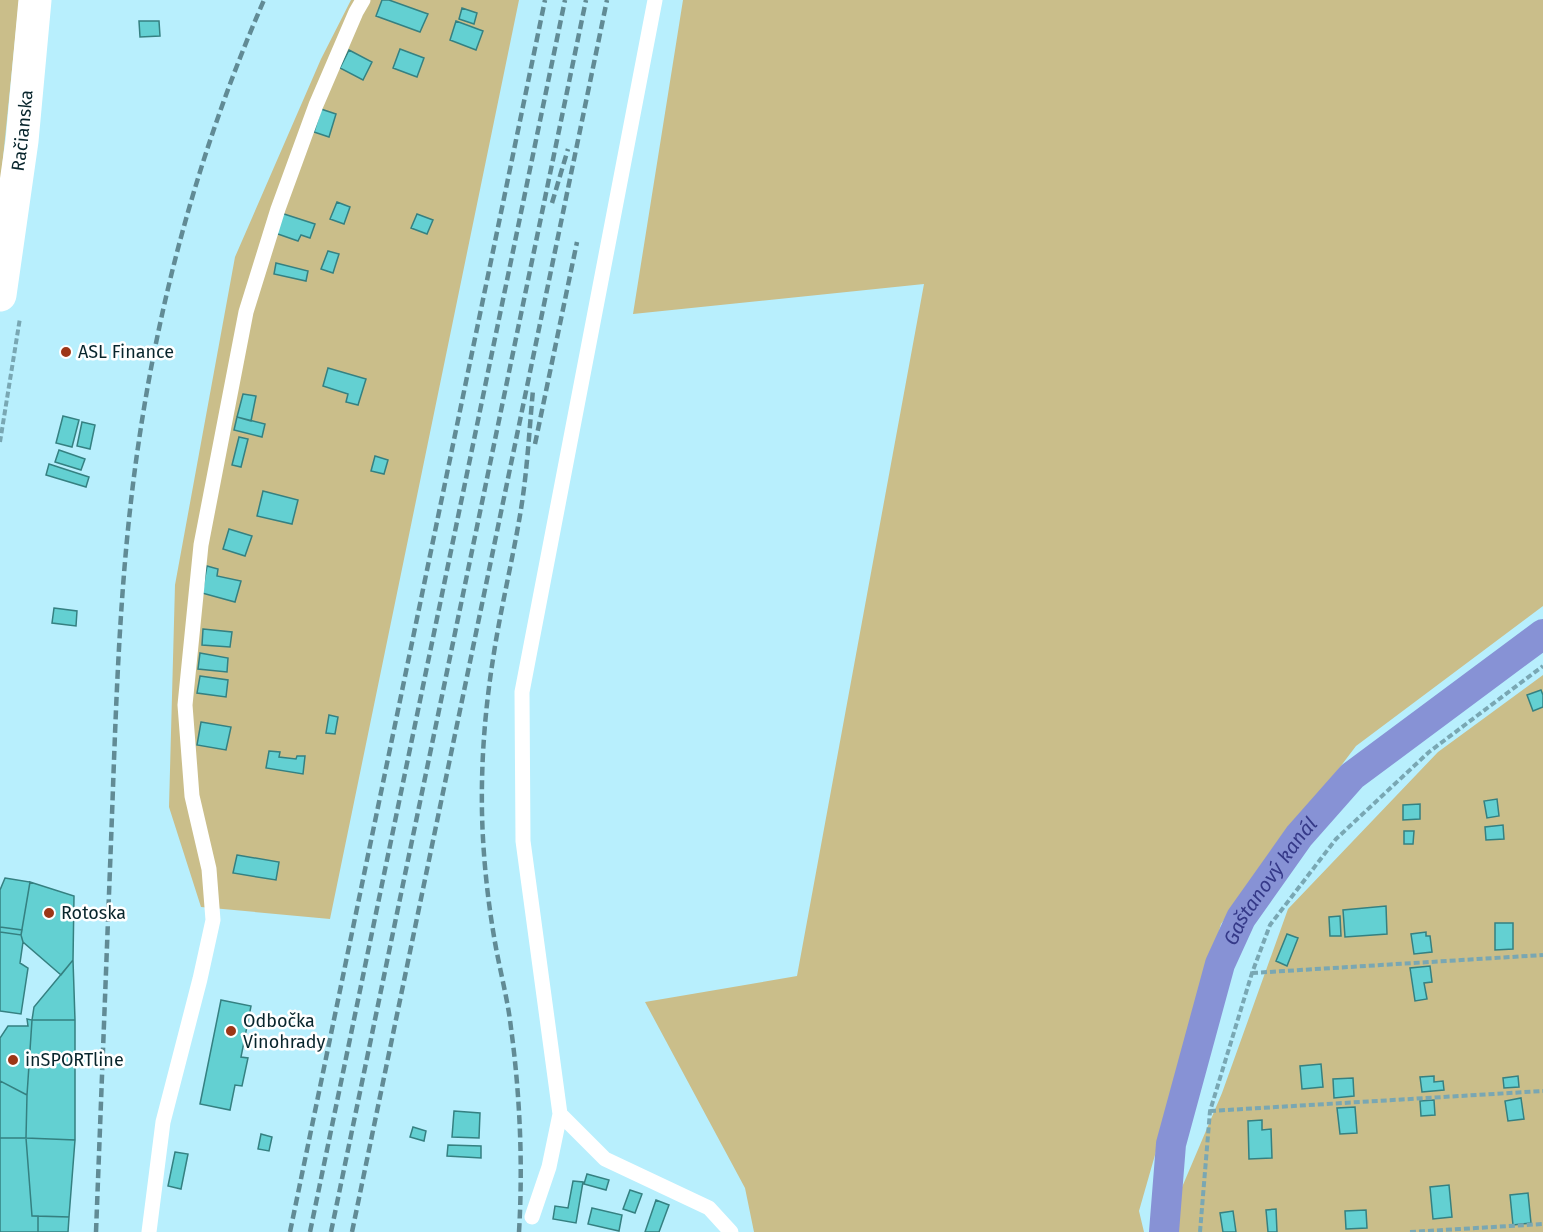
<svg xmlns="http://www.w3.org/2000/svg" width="1543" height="1232" viewBox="0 0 1543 1232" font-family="'Fira Sans',sans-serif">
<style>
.green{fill:#cabe8a}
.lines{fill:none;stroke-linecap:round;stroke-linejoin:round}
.canal{stroke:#8792d5;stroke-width:30}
.building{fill:#63d0d2;stroke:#358081;stroke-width:1.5}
.path{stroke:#79a7b3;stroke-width:4;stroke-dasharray:6 3;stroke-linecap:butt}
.lane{stroke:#fff;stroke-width:15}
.secondary{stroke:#fff;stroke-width:33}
.rail{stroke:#618b95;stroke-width:4.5;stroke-dasharray:9 4.5;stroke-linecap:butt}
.poi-dot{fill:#9d3617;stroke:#fff;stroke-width:2}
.labels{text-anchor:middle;stroke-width:5;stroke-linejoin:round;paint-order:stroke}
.street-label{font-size:18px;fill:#08252c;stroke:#fff}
.poi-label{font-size:18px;fill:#08252c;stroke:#fff;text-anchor:start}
.water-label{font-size:20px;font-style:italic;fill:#353988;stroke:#fff}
</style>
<rect width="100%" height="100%" fill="#b8effd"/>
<!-- green -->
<path class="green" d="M 0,0 L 19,0 L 0,188 Z
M 351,0 L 519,0 L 330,919 L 201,907 L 169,807 L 175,585 L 235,257 L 321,59 Z
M 683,0 L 1543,0 L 1543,606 L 1356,746 L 1221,924 L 1139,1211 L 1144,1232 L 754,1232 L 745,1188 L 645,1002 L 797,976 L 924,284 L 633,314 Z
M 1543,675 L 1543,1232 L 1163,1232 L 1222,1093 L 1288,909 L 1438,752 Z"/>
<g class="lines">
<!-- canal -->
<path class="canal" id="s1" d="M 1164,1232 L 1171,1144 L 1220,964 L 1241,918 L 1299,836 L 1352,776 L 1543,634"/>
</g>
<!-- building -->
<path class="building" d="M 382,0 L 389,0 L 428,14 L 420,32 L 376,16 Z
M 462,8 L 477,13 L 474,24 L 459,19 Z
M 139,21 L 159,21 L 160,36 L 140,37 Z
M 456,21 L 483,31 L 476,50 L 450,40 Z
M 400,49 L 424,58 L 417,77 L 393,68 Z
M 349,50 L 372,62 L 363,80 L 340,68 Z
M 321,109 L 336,114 L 329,137 L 314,132 Z
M 337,202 L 350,207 L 344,224 L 330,219 Z
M 281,213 L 315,224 L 310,238 L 301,235 L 298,241 L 275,233 Z
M 417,214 L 433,220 L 427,234 L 411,228 Z
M 328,251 L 339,254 L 333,273 L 321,269 Z
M 276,263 L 308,271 L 306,281 L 274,274 Z
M 328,368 L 366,379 L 358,405 L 346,402 L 348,394 L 323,386 Z
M 243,394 L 256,396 L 251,421 L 237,417 Z
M 63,416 L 79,420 L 72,447 L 56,443 Z
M 237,417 L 265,424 L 262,437 L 234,430 Z
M 82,422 L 95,425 L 90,449 L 77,446 Z
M 239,437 L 248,439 L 241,467 L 232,465 Z
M 59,450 L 85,459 L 81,470 L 55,462 Z
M 375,456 L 388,460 L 384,474 L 371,471 Z
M 49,464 L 89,477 L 86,487 L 46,475 Z
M 263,491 L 298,500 L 292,524 L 257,516 Z
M 229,529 L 252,536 L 245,556 L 223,549 Z
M 207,566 L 218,569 L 217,576 L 241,581 L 235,602 L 202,593 Z
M 54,608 L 77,611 L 76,626 L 52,623 Z
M 203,629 L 232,632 L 230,647 L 202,645 Z
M 200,653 L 228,658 L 227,672 L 198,669 Z
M 200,676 L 228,680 L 226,697 L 197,693 Z
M 1541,690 L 1543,695 L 1543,707 L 1533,711 L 1527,695 Z
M 329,715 L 338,717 L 335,734 L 326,733 Z
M 201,722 L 231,727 L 226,750 L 197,745 Z
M 269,751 L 280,752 L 279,757 L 296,759 L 297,756 L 305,756 L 303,774 L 266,768 Z
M 1497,799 L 1499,816 L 1487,818 L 1484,801 Z
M 1420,804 L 1420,819 L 1403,820 L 1403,805 Z
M 1503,825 L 1504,839 L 1486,840 L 1485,827 Z
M 1404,831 L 1414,831 L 1413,844 L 1404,844 Z
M 237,855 L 279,862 L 276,880 L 233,873 Z
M 5,878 L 30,882 L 21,935 L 0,932 L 0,890 Z
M 30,882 L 74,896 L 73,960 L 61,975 L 23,942 L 21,935 Z
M 1386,906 L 1387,934 L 1345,937 L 1343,910 Z
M 1340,916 L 1341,936 L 1330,936 L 1329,917 Z
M 1495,923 L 1513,923 L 1513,949 L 1495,950 Z
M 0,927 L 22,930 L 21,935 L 23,942 L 20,963 L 28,968 L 21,1014 L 0,1011 Z
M 1426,932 L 1426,936 L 1430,936 L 1432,952 L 1414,954 L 1411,934 Z
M 1287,934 L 1298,938 L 1287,966 L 1276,961 Z
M 73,960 L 75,1020 L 32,1020 L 34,1007 Z
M 1430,966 L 1432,982 L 1424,983 L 1427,999 L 1415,1001 L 1410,968 Z
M 221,1000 L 251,1006 L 241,1057 L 248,1058 L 242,1086 L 235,1085 L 230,1110 L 200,1104 Z
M 27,1019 L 32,1020 L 27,1095 L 0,1081 L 0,1038 L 8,1026 L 28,1026 Z
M 32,1020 L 75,1020 L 75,1140 L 26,1138 L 27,1095 Z
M 1321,1064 L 1323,1087 L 1302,1089 L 1300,1066 Z
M 1434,1076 L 1434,1082 L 1443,1081 L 1444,1090 L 1422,1092 L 1420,1077 Z
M 1518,1076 L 1519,1087 L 1504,1088 L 1503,1078 Z
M 1353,1078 L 1354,1096 L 1334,1098 L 1333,1079 Z
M 0,1081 L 27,1095 L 26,1138 L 0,1138 Z
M 1521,1098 L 1524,1119 L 1508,1121 L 1505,1101 Z
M 1434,1100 L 1435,1115 L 1421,1116 L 1420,1101 Z
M 1355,1107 L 1357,1133 L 1340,1134 L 1337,1108 Z
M 454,1111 L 480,1113 L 479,1138 L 452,1137 Z
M 1262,1120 L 1262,1130 L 1271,1129 L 1272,1158 L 1249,1159 L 1248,1121 Z
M 413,1127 L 426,1131 L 424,1141 L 410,1137 Z
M 261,1134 L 272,1137 L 269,1151 L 258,1149 Z
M 0,1138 L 26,1138 L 32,1216 L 38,1216 L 38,1232 L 0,1232 Z
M 26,1138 L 75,1140 L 69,1217 L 32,1216 Z
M 448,1145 L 481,1146 L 481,1158 L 447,1156 Z
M 175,1152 L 188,1154 L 181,1189 L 168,1186 Z
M 587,1174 L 609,1180 L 606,1190 L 584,1184 Z
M 573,1181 L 583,1182 L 576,1223 L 553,1219 L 555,1206 L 568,1208 Z
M 1449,1185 L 1452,1217 L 1433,1219 L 1430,1187 Z
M 630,1190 L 642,1194 L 635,1213 L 623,1209 Z
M 1528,1193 L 1531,1223 L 1513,1225 L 1510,1195 Z
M 656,1200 L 669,1205 L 659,1232 L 645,1232 Z
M 592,1208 L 622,1215 L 619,1231 L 588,1224 Z
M 1276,1209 L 1277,1232 L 1268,1232 L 1266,1210 Z
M 1366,1210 L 1367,1228 L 1346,1229 L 1345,1211 Z
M 1233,1211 L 1236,1232 L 1223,1232 L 1220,1213 Z
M 38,1216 L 69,1217 L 68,1232 L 38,1232 Z"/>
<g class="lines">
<!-- path -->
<path class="path" d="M 0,442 L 20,318
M 1252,973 L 1543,955
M 1210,1111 L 1543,1091
M 1200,1232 L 1210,1111 L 1252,973 L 1270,925 L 1336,839 L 1429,752 L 1543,666
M 1410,1232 L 1543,1224"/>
<!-- lane -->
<path class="lane" d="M 655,0 L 522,692 L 523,841 L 560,1114 L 605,1159 L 709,1208 L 731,1232
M 532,1217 L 549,1167 L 560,1114
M 149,1232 L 163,1122 L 200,979 L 213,920 L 209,869 L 192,796 L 185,705 L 201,545 L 246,312 L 278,209 L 316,105 L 356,12 L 363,0"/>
<!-- secondary -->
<path class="secondary" id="s2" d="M 0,295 L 22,141 L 35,0"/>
<!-- rail -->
<path class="rail" d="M 552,203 L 568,149
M 535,444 L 577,242
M 96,1232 C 101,1102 106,972 111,842 C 116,710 119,577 138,447 C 160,293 202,142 264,0
M 290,1232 L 545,0
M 310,1232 L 565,0
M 331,1232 L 586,0
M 352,1232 L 607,0
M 519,1232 C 523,1164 520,1095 511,1028 C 508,1001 501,975 496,948 C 488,904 483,858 482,813 C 481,761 485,710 493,659 C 500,612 511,567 519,521 C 527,477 529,433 533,390"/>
</g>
<!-- markers -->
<g class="poi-dot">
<circle cx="66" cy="352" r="6"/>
<circle cx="49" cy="913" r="6"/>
<circle cx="231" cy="1031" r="6"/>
<circle cx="13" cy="1060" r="6"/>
</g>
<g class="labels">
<!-- street labels -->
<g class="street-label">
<text dy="6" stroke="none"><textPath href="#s2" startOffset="166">Račianska</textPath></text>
</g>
<!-- poi labels -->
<g class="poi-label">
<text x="78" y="358">ASL Finance</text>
<text x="61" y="919">Rotoska</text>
<text x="243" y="1027">Odbočka<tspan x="243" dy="21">Vinohrady</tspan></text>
<text x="25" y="1066">inSPORTline</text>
</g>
<!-- water labels -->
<g class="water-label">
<text dy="7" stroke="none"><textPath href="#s1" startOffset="372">Gaštanový kanál</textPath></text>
</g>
</g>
</svg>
